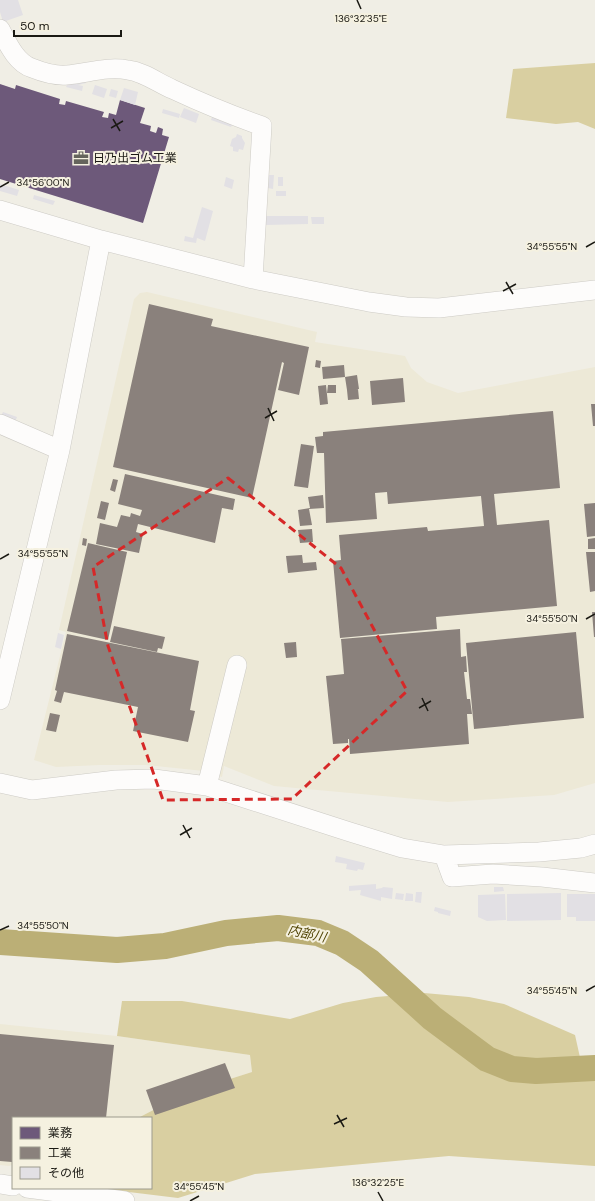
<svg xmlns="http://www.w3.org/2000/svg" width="595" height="1201" viewBox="0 0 595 1201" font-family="'DM Sans','Noto Sans JP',sans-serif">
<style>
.built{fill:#ede9d7}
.forest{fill:#d9cfa1}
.offices{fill:#6d597a}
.industry{fill:#8a817c}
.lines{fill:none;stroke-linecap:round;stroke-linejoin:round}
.river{stroke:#bbaf76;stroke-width:26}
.building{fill:#e2e0e4}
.minor-casing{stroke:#cdcbc5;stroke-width:20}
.minor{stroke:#fdfcfb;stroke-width:19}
.marked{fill:none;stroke:#d62828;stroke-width:3;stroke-dasharray:8 5;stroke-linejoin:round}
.ticks{fill:none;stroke:#1a1913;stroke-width:1.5}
.labels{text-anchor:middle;stroke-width:4;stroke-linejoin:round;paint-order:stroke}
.poi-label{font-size:12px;fill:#1a1913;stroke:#f5f1e0;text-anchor:start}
.water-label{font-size:13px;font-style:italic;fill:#504404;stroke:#f5f1e0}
.ticks-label{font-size:10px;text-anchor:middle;fill:#1a1913;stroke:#f5f1e0;stroke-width:4;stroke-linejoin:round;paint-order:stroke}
</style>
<rect width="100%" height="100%" fill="#f0eee5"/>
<!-- built -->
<path class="built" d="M 147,292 L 317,332 L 315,342 L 405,356 L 411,368 L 427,382 L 458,393 L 595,367 L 595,783 L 554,795 L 448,802 L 274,786 L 224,766 L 222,777 L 204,771 L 146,765 L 100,765 L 56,767 L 34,760 L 66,632 L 59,630 L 134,299 L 140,293 Z
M 0,1024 L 117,1036 L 250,1055 L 252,1072 L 186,1093 L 138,1118 L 13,1118 L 13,1165 L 9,1166 L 0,1165 Z"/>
<!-- forest -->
<path class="forest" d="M 595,63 L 595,129 L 578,122 L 556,124 L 506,118 L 513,69 Z
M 424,993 L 469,997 L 504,1004 L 575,1035 L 583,1071 L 595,1071 L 595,1166 L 449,1156 L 255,1174 L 178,1198 L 96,1188 L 151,1188 L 151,1118 L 138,1118 L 186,1093 L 252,1072 L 250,1055 L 117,1036 L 122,1001 L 182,1001 L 290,1019 L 343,1003 L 376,997 Z"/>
<!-- offices -->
<path class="offices" d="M 0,84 L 15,89 L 16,85 L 60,99 L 59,104 L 65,105 L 66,101 L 104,112 L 102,117 L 108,118 L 109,113 L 116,115 L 120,100 L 145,108 L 140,123 L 151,126 L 150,131 L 156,133 L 158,127 L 163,129 L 162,135 L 169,137 L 143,223 L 0,179 Z"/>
<!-- industry -->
<path class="industry" d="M 149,304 L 213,319 L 211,326 L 309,347 L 299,395 L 278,390 L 284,363 L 282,362 L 252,498 L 113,467 Z
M 316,360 L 321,361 L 320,368 L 315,367 Z
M 344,365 L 345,377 L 323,379 L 322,367 Z
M 357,375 L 359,389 L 347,390 L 345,377 Z
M 403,378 L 405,402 L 372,405 L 370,381 Z
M 326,385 L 328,404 L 320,405 L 318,386 Z
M 328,385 L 336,385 L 336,393 L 327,393 Z
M 358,389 L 359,399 L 348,400 L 347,390 Z
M 591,404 L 595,404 L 595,426 L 593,426 Z
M 553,411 L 560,488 L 494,494 L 497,525 L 549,520 L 557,606 L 436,617 L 437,629 L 340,638 L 333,561 L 341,560 L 339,535 L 427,527 L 428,531 L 484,526 L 481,496 L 388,504 L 387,492 L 375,493 L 377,519 L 326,523 L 324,453 L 317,453 L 315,437 L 323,436 L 323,432 Z
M 301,444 L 314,446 L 308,488 L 294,486 Z
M 125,474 L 235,499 L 233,510 L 222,508 L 215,543 L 138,524 L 136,532 L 143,534 L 139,553 L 96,544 L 100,523 L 117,527 L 121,515 L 130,517 L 131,513 L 140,516 L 142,510 L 118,504 Z
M 113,479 L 118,480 L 115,492 L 110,490 Z
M 323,495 L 324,508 L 309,509 L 312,525 L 300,526 L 298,510 L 310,508 L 308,497 Z
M 101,501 L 109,503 L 105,520 L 97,518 Z
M 595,503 L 595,536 L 587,537 L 584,504 Z
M 312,529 L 313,542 L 300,543 L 298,530 Z
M 83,538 L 87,539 L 86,546 L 82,545 Z
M 595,538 L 595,549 L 588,549 L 588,539 Z
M 88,543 L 127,552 L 108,640 L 67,631 Z
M 586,552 L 595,552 L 595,591 L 590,592 Z
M 302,555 L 303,563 L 316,562 L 317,570 L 288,573 L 286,556 Z
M 592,612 L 595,612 L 595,637 L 594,637 Z
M 114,626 L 165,637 L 162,649 L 158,648 L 157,652 L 110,642 Z
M 460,629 L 461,657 L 466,656 L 467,672 L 464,672 L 467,699 L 470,699 L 472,714 L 467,714 L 469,744 L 350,754 L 349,739 L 348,739 L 348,743 L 333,744 L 326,676 L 344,674 L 341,639 Z
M 576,632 L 584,718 L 474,729 L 466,643 Z
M 67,634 L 199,661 L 190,710 L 195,711 L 188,742 L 133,731 L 138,707 L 64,692 L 61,703 L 54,701 L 57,691 L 55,690 Z
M 296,642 L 297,657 L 286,658 L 284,643 Z
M 50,713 L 60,715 L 56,732 L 46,730 Z
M 0,1034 L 114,1045 L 106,1118 L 13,1118 L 12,1162 L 0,1161 Z
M 225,1063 L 235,1088 L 155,1115 L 146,1090 Z"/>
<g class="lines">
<!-- river -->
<path class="river" d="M 0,942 L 117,950 L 165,946 L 226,933 L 278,928 L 318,933 L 342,943 L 369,961 L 432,1018 L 487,1059 L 512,1069 L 536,1071 L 595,1068"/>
</g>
<!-- building -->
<path class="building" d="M 0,0 L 18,0 L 23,15 L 3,22 L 0,12 Z
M 85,79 L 86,83 L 78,85 L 83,86 L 82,91 L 66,87 L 68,83 Z
M 95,85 L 107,89 L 104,98 L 92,94 Z
M 124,88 L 138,92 L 135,105 L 120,100 Z
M 111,89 L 118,91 L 116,98 L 109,96 Z
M 184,108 L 199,114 L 196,123 L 180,117 Z
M 163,109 L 180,114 L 179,118 L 162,113 Z
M 213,114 L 234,121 L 231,127 L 211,120 Z
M 237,134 L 242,136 L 242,138 L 245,143 L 243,150 L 239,149 L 238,152 L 233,151 L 233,147 L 230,146 L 232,139 L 236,137 Z
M 269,175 L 274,175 L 273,189 L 268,188 Z
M 226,177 L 234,180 L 232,189 L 224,186 Z
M 278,177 L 283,177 L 283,186 L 278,186 Z
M 0,184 L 19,190 L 17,196 L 0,191 Z
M 276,191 L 286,191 L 286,196 L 276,196 Z
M 34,195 L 55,201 L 53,205 L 33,199 Z
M 202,207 L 213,211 L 205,241 L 197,238 L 196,243 L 184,241 L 185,236 L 193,238 Z
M 266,216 L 308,216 L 308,224 L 266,225 Z
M 311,217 L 324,217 L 324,224 L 312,224 Z
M 3,412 L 17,417 L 15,422 L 1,416 Z
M 58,633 L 64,635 L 61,649 L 55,647 Z
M 336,856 L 365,863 L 363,870 L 358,869 L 357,871 L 346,869 L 347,864 L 335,862 Z
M 376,884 L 376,889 L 382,888 L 383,887 L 393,888 L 392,899 L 381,897 L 381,901 L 360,895 L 361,890 L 349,891 L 349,886 Z
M 494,887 L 503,887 L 504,891 L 494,892 Z
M 416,892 L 422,892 L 421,903 L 415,902 Z
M 396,893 L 404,894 L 403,900 L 395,899 Z
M 406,893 L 413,894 L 413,901 L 405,901 Z
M 561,893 L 561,920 L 507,921 L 507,894 Z
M 505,894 L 506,920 L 487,921 L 478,917 L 478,895 Z
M 567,894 L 595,894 L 595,921 L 576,921 L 576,917 L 567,917 Z
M 435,907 L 451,911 L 450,916 L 438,913 L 438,912 L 434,911 Z"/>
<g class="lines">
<!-- minor casing -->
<g class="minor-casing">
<path id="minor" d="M 0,29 C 7,42 16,63 32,68 C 42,72 56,76 67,75 C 88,73 108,66 128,70 C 144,72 158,83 172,89 C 202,103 231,115 262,126 L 253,279
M 0,210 L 101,240 L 253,279 L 369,302 L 406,307 L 439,308 L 595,290
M 0,424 L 60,450
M 0,700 L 60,450 L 101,240
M 0,783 L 32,790 L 116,780 L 154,779 L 207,786 L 350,832 L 402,848 L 444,855 L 539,852 L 581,848 L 595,844
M 207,786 L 237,665
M 444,855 L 452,877 L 493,874 L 542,877 L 595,883
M 0,1184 L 13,1186
M 27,1188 L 125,1201"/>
</g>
<!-- minor -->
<use href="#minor" class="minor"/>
</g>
<!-- marked area -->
<path class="marked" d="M 228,478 L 341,568 L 407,691 L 292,799 L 163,800 L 108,646 L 93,567 Z"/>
<!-- ticks -->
<path class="ticks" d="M 357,0 L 361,9M 113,119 L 120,131M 111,128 L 123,121M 0,187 L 9,182M 586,247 L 595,242M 506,282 L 513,294M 503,291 L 516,284M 268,408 L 274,421M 265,418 L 277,411M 0,559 L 9,554M 586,619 L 595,614M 422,698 L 428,711M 419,708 L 431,701M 183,825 L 190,838M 180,835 L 192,828M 0,930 L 9,926M 586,991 L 595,986M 337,1115 L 344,1127M 334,1124 L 347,1118M 378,1192 L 383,1201M 190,1201 L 199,1196"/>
<!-- icons -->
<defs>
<g id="office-bare" transform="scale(1.2)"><path d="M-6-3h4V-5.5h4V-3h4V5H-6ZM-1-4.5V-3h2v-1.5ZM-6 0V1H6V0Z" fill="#65645c" stroke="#f5f1e0" stroke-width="2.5" paint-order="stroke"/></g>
</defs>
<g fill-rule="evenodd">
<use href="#office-bare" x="81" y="158"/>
</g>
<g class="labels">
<!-- poi labels -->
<g class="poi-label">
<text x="93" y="162">日乃出ゴム工業</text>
</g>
<!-- water labels -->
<g class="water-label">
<text transform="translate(307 933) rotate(12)" y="5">内部川</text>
</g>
</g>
<g class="ticks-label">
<text x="361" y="22">136°32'35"E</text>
<text x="43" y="186">34°56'00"N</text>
<text x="552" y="250">34°55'55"N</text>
<text x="43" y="557">34°55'55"N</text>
<text x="552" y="622">34°55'50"N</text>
<text x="43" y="929">34°55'50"N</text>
<text x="552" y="994">34°55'45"N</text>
<text x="378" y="1186">136°32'25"E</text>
<text x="199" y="1190">34°55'45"N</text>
</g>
<!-- legend -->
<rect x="12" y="1117" width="140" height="72" fill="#f5f1e0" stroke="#9d9b8e"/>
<rect x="20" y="1127" width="20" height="12" fill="#6d597a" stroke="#9d9b8e"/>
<text x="48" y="1137" font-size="12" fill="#1a1913">業務</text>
<rect x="20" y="1147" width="20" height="12" fill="#8a817c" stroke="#9d9b8e"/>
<text x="48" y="1157" font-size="12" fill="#1a1913">工業</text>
<rect x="20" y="1167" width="20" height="12" fill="#e2e0e4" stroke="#9d9b8e"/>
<text x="48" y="1177" font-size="12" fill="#1a1913">その他</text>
<!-- scale -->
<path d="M14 30v6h107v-6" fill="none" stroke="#1a1913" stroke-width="2"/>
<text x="20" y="30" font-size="12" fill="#1a1913" stroke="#f5f1e0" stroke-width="3" paint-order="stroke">50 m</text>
</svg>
